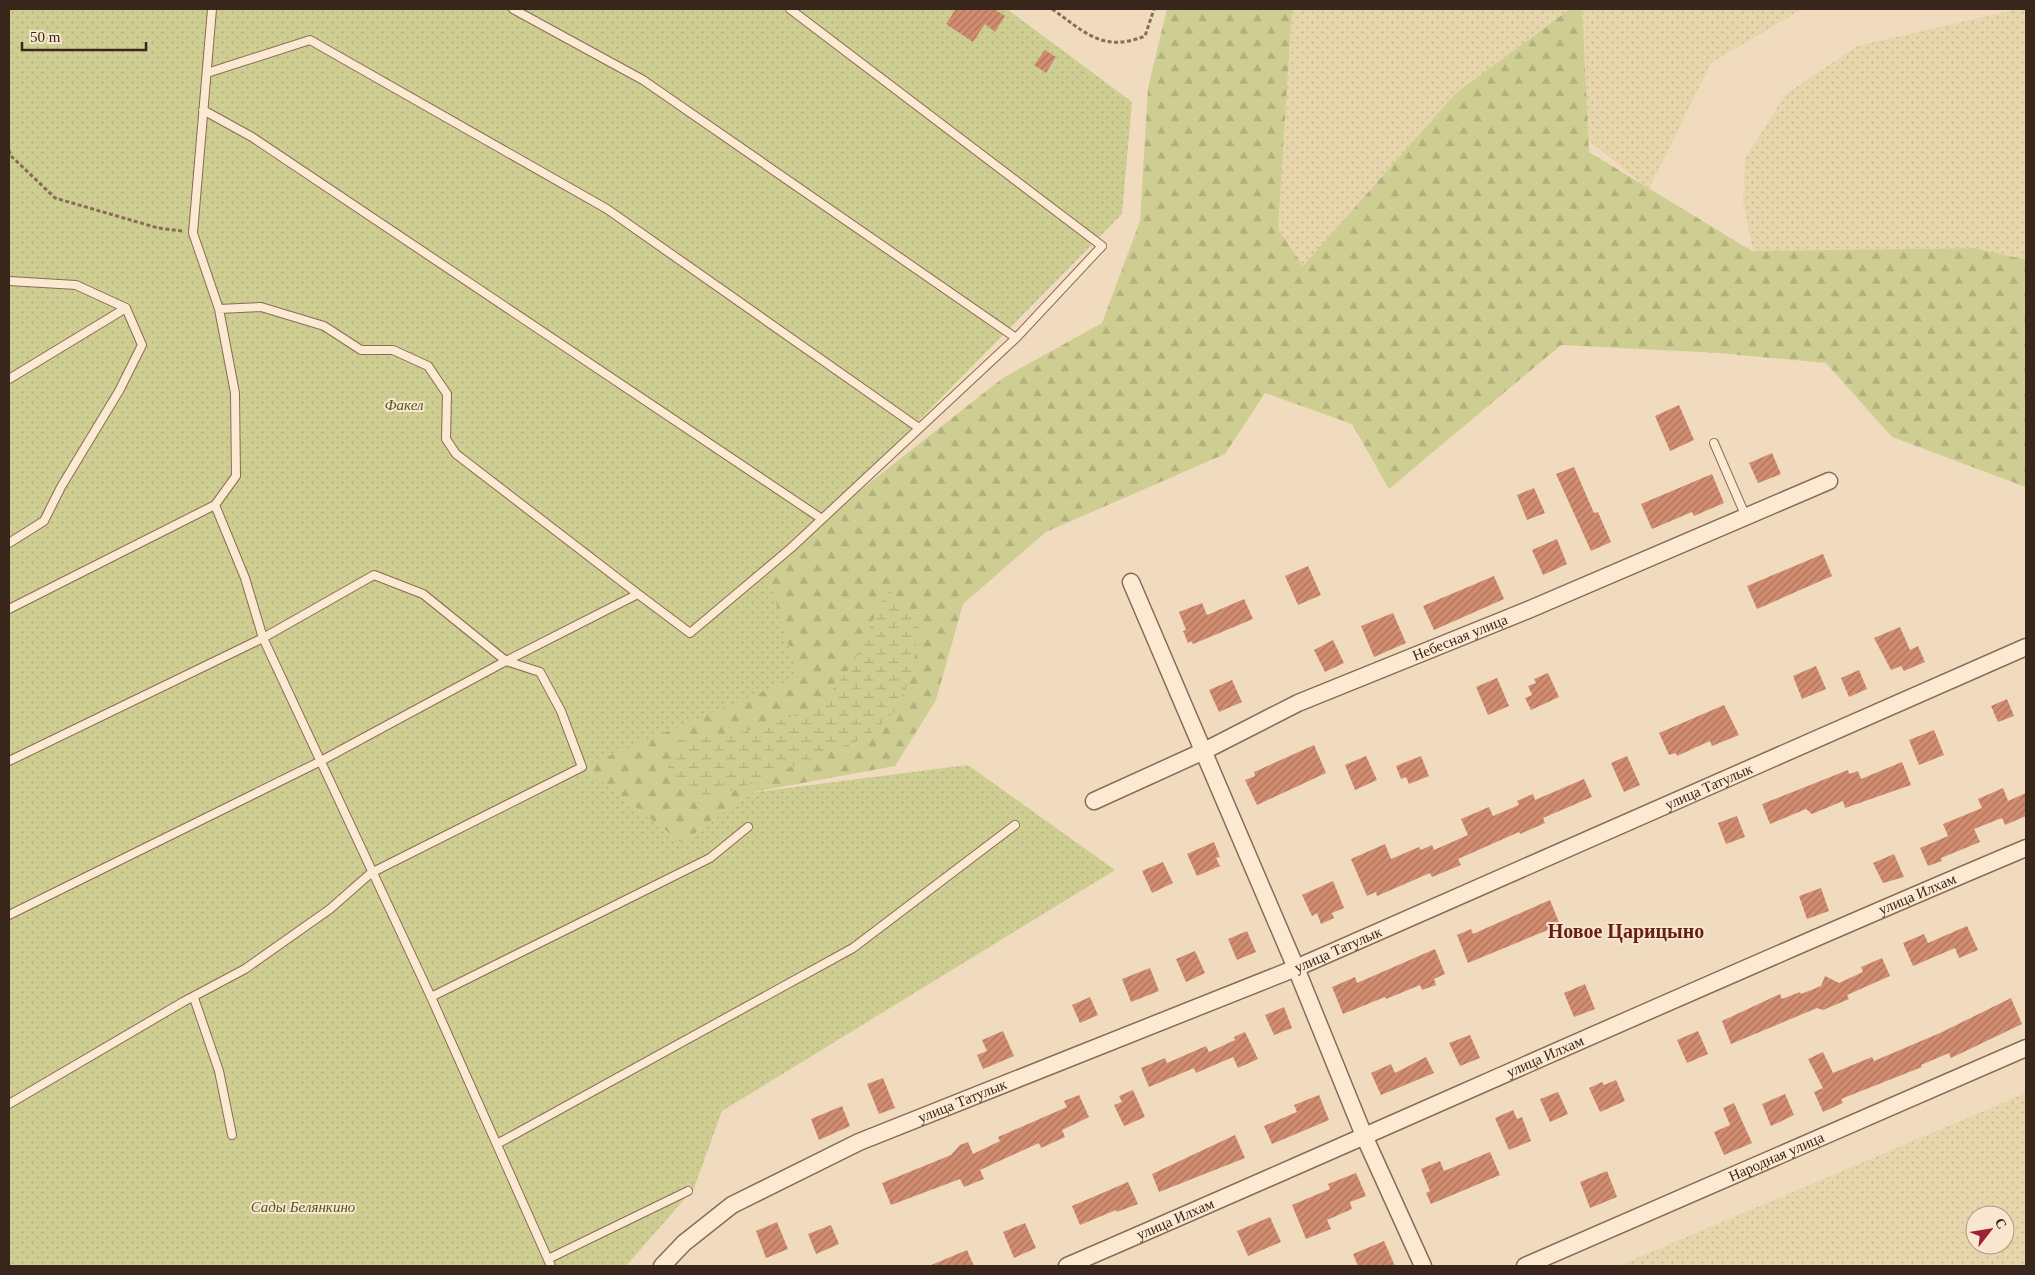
<svg xmlns="http://www.w3.org/2000/svg" width="2035" height="1275" viewBox="0 0 2035 1275" font-family="'Times New Roman',serif">
<style>
.farmland{fill:url(#farmland-dots);fill-rule:evenodd}
.forest{fill:url(#forest-firs)}
.wetland{fill:url(#wetland-marsh)}
.garden{fill:url(#garden-dots)}
.building{fill:url(#building-hatch)}
.lines{fill:none;stroke-linecap:round;stroke-linejoin:round}
.service-casing{stroke:#8a6b56;stroke-width:10}
.minor-casing{stroke:#8a6b56;stroke-width:19}
.path{stroke:#8a6b56;stroke-width:3;stroke-dasharray:4 2.5;stroke-linecap:butt}
.service{stroke:#fbe9d2;stroke-width:8}
.minor{stroke:#fbe9d2;stroke-width:16}
.labels{text-anchor:middle;stroke-width:4;stroke-linejoin:round;paint-order:stroke}
.park-label{font-size:15px;font-style:italic;fill:#505620;stroke:#f8e6ce}
.street-label{font-size:15px;fill:#39261b;stroke:#f8e6ce}
.district-label{font-size:20px;font-weight:bold;fill:#681e18;stroke:#f8e6ce}
</style>
<defs>
<pattern id="farmland-dots" width="8" height="8" patternUnits="userSpaceOnUse" patternTransform="scale(1.25)"><rect width="8" height="8" fill="#e7d5ab"/><path d="M2 2h.1M6 6h.1" fill="none" stroke="#c7b793" stroke-width="1.8" stroke-linecap="round"/></pattern>
<pattern id="forest-firs" width="22" height="20" patternUnits="userSpaceOnUse" patternTransform="scale(1.25)"><rect width="22" height="20" fill="#cfce92"/><path d="M5 1l3.5 6h-7zM16 11l3.5 6h-7z" fill="#b2b17d"/></pattern>
<pattern id="wetland-marsh" width="20" height="14" patternUnits="userSpaceOnUse" patternTransform="scale(1.25)"><rect width="20" height="14" fill="#cfce92"/><path d="M1 5h8M5 5V1M11 12h8M15 12V8" fill="none" stroke="#b2b17d"/></pattern>
<pattern id="garden-dots" width="8" height="8" patternUnits="userSpaceOnUse" patternTransform="scale(1.25)"><rect width="8" height="8" fill="#cfce92"/><path d="M2 2h.1M6 6h.1" fill="none" stroke="#b2b17d" stroke-width="1.8" stroke-linecap="round"/></pattern>
<pattern id="building-hatch" width="6" height="6" patternUnits="userSpaceOnUse" patternTransform="scale(1.25)"><rect width="6" height="6" fill="#d28d71"/><path d="M-1 1l2-2M0 6l6-6M5 7l2-2" fill="none" stroke="#ab735c"/></pattern>
</defs>
<rect width="100%" height="100%" fill="#f1dbbe"/>
<!-- farmland -->
<path class="farmland" d="M 1292,9 L 1570,9 L 1456,93 L 1303,267 L 1278,229 Z
M 1582,9 L 1802,9 L 1711,63 L 1649,189 L 1588,140 Z
M 2018,9 L 2026,9 L 2026,263 L 1972,248 L 1753,251 L 1743,200 L 1745,159 L 1785,95 L 1857,46 Z
M 2026,1093 L 2026,1266 L 1618,1266 ZM 1975,1215 L 2005,1215 L 2005,1245 L 1975,1245 Z"/>
<!-- forest -->
<path class="forest" d="M 1167,9 L 1292,9 L 1278,229 L 1303,266 L 1456,93 L 1570,9 L 1582,9 L 1589,152 L 1752,251 L 1973,248 L 2026,260 L 2026,487 L 1892,437 L 1826,363 L 1718,353 L 1561,345 L 1389,489 L 1352,424 L 1265,393 L 1225,454 L 1046,532 L 963,604 L 936,700 L 895,766 L 749,793 L 682,843 L 582,767 L 765,565 L 1003,378 L 1102,323 L 1140,221 L 1148,88 Z"/>
<!-- wetland -->
<path class="wetland" d="M 887,589 L 919,619 L 913,672 L 896,710 L 867,737 L 699,804 L 668,768 L 678,740 L 735,735 L 818,707 L 852,666 Z"/>
<!-- garden -->
<path class="garden" d="M 9,9 L 1007,9 L 1132,102 L 1122,214 L 822,519 L 765,565 L 798,677 L 582,767 L 682,843 L 749,793 L 968,765 L 1115,870 L 722,1111 L 694,1188 L 626,1266 L 9,1266 Z"/>
<!-- building -->
<path class="building" d="M 956,9 L 994,9 L 1005,16 L 995,32 L 985,24 L 973,42 L 946,24 Z
M 1045,50 L 1056,57 L 1046,73 L 1034,65 Z
M 1679,405 L 1694,440 L 1670,451 L 1655,416 Z
M 1772,453 L 1781,474 L 1758,483 L 1749,463 Z
M 1574,467 L 1594,513 L 1598,512 L 1611,542 L 1591,551 L 1556,474 Z
M 1712,474 L 1724,503 L 1694,516 L 1692,512 L 1652,529 L 1641,504 Z
M 1534,488 L 1545,513 L 1527,520 L 1517,495 Z
M 1557,539 L 1567,564 L 1543,575 L 1532,550 Z
M 1823,554 L 1832,576 L 1757,609 L 1747,586 Z
M 1308,566 L 1321,595 L 1298,605 L 1285,576 Z
M 1494,576 L 1504,599 L 1434,630 L 1423,606 Z
M 1244,599 L 1253,619 L 1193,644 L 1191,641 L 1188,643 L 1183,631 L 1186,630 L 1179,612 L 1202,603 L 1207,615 Z
M 1393,613 L 1406,643 L 1374,657 L 1361,626 Z
M 1900,627 L 1910,650 L 1918,646 L 1925,662 L 1904,671 L 1901,666 L 1891,670 L 1874,638 Z
M 1333,640 L 1344,663 L 1325,672 L 1314,650 Z
M 1816,666 L 1826,689 L 1802,699 L 1793,676 Z
M 1859,670 L 1867,689 L 1849,697 L 1841,678 Z
M 1548,673 L 1559,697 L 1531,710 L 1525,698 L 1532,695 L 1528,686 L 1536,683 L 1534,679 Z
M 1497,678 L 1509,706 L 1488,715 L 1476,687 Z
M 1232,680 L 1242,702 L 1219,712 L 1209,690 Z
M 2007,699 L 2014,716 L 1998,722 L 1991,706 Z
M 1724,705 L 1739,735 L 1712,746 L 1710,741 L 1677,756 L 1676,753 L 1669,755 L 1659,733 Z
M 1934,730 L 1944,755 L 1919,765 L 1909,740 Z
M 1314,745 L 1326,773 L 1257,805 L 1245,780 L 1255,776 L 1254,772 Z
M 1366,756 L 1377,780 L 1355,790 L 1345,765 Z
M 1421,756 L 1429,776 L 1409,784 L 1406,777 L 1401,779 L 1396,766 Z
M 1627,756 L 1640,785 L 1624,792 L 1611,763 Z
M 1902,762 L 1911,785 L 1845,808 L 1843,801 L 1812,814 L 1806,809 L 1770,824 L 1762,804 L 1848,770 L 1849,774 L 1858,771 L 1861,779 Z
M 1584,779 L 1592,797 L 1543,818 L 1545,823 L 1520,834 L 1519,832 L 1458,859 L 1461,865 L 1432,877 L 1430,873 L 1377,896 L 1376,892 L 1367,896 L 1351,859 L 1385,844 L 1391,859 L 1419,847 L 1421,850 L 1432,845 L 1434,850 L 1468,835 L 1461,819 L 1489,807 L 1493,816 L 1519,805 L 1517,801 L 1533,794 L 1535,800 Z
M 2003,788 L 2008,801 L 2026,793 L 2026,816 L 2005,825 L 2002,818 L 1974,829 L 1980,842 L 1941,858 L 1942,861 L 1928,866 L 1920,848 L 1948,836 L 1943,824 L 1982,808 L 1978,799 Z
M 1737,816 L 1745,837 L 1726,844 L 1718,823 Z
M 1214,842 L 1220,857 L 1216,858 L 1220,866 L 1197,876 L 1187,854 Z
M 1894,854 L 1904,877 L 1883,883 L 1873,863 Z
M 1163,862 L 1173,883 L 1152,893 L 1142,871 Z
M 1333,881 L 1344,908 L 1332,913 L 1334,918 L 1321,924 L 1317,913 L 1312,916 L 1302,895 Z
M 1821,888 L 1829,911 L 1807,919 L 1799,896 Z
M 1550,900 L 1560,925 L 1468,963 L 1457,935 L 1471,929 L 1473,934 Z
M 1967,926 L 1978,950 L 1959,958 L 1955,948 L 1913,966 L 1903,943 L 1924,934 L 1928,943 Z
M 1247,931 L 1256,952 L 1237,960 L 1228,939 Z
M 1435,949 L 1445,974 L 1434,979 L 1436,985 L 1422,990 L 1420,985 L 1386,999 L 1385,997 L 1343,1014 L 1332,987 L 1355,977 L 1357,983 Z
M 1195,951 L 1205,973 L 1186,982 L 1176,959 Z
M 1882,958 L 1890,976 L 1847,995 L 1849,999 L 1823,1010 L 1817,1008 L 1731,1044 L 1722,1021 L 1780,994 L 1782,999 L 1800,992 L 1801,994 L 1821,986 L 1825,976 L 1839,983 L 1863,972 L 1861,967 Z
M 1150,968 L 1159,991 L 1131,1002 L 1122,979 Z
M 1585,984 L 1595,1009 L 1574,1017 L 1564,993 Z
M 1090,997 L 1098,1015 L 1080,1023 L 1072,1005 Z
M 2011,998 L 2022,1024 L 1951,1058 L 1949,1053 L 1921,1065 L 1922,1067 L 1841,1099 L 1843,1103 L 1823,1112 L 1814,1092 L 1823,1088 L 1808,1059 L 1823,1052 L 1833,1073 L 1872,1057 L 1874,1061 L 1940,1033 Z
M 1284,1007 L 1292,1028 L 1274,1035 L 1265,1015 Z
M 1003,1031 L 1014,1056 L 983,1069 L 977,1055 L 987,1051 L 982,1040 Z
M 1698,1031 L 1708,1054 L 1687,1063 L 1677,1040 Z
M 1245,1032 L 1258,1059 L 1238,1068 L 1233,1057 L 1196,1073 L 1194,1068 L 1149,1087 L 1141,1068 L 1165,1058 L 1167,1063 L 1206,1046 L 1209,1052 L 1235,1040 L 1234,1037 Z
M 1470,1035 L 1480,1058 L 1460,1066 L 1449,1043 Z
M 1426,1057 L 1434,1073 L 1381,1095 L 1371,1073 L 1391,1064 L 1395,1073 Z
M 883,1078 L 895,1108 L 879,1114 L 867,1084 Z
M 1616,1080 L 1625,1101 L 1600,1112 L 1589,1088 L 1602,1082 L 1604,1085 Z
M 1133,1090 L 1145,1117 L 1124,1126 L 1114,1105 L 1122,1102 L 1119,1096 Z
M 1558,1092 L 1568,1114 L 1550,1122 L 1540,1099 Z
M 1785,1094 L 1794,1115 L 1771,1126 L 1762,1104 Z
M 1079,1095 L 1089,1117 L 1062,1130 L 1065,1137 L 1041,1148 L 1039,1143 L 980,1170 L 984,1179 L 964,1187 L 960,1179 L 891,1205 L 882,1183 L 951,1155 L 960,1145 L 968,1142 L 973,1154 L 1000,1141 L 998,1137 L 1067,1107 L 1064,1101 Z
M 1319,1095 L 1329,1120 L 1272,1144 L 1264,1126 L 1297,1112 L 1294,1105 Z
M 1734,1103 L 1752,1143 L 1724,1155 L 1714,1132 L 1730,1125 L 1723,1108 Z
M 842,1106 L 850,1126 L 819,1140 L 811,1119 Z
M 1513,1110 L 1517,1119 L 1522,1117 L 1531,1141 L 1509,1150 L 1495,1118 Z
M 1235,1135 L 1245,1158 L 1159,1192 L 1152,1174 Z
M 1490,1152 L 1500,1175 L 1431,1204 L 1426,1193 L 1430,1191 L 1421,1169 L 1440,1161 L 1444,1171 Z
M 1607,1171 L 1617,1197 L 1590,1208 L 1580,1182 Z
M 1356,1173 L 1366,1196 L 1350,1202 L 1352,1209 L 1327,1220 L 1331,1229 L 1306,1239 L 1292,1205 L 1330,1189 L 1328,1184 Z
M 1128,1182 L 1138,1204 L 1117,1212 L 1116,1210 L 1080,1225 L 1072,1206 Z
M 1270,1217 L 1281,1242 L 1248,1256 L 1237,1231 Z
M 777,1222 L 788,1249 L 766,1258 L 756,1231 Z
M 1025,1223 L 1036,1248 L 1014,1258 L 1003,1232 Z
M 831,1225 L 839,1244 L 816,1254 L 808,1234 Z
M 1384,1241 L 1395,1266 L 1358,1266 L 1353,1254 Z
M 967,1250 L 974,1266 L 929,1266 Z"/>
<g class="lines">
<!-- service casing -->
<g class="service-casing">
<path id="service" d="M 513,9 L 643,80 L 1016,338
M 207,73 L 310,40 L 607,209 L 919,428
M 203,110 L 252,137 L 822,519
M 9,281 L 76,285 L 126,308 L 142,345 L 119,391 L 61,487 L 44,521 L 9,543
M 219,309 L 261,307 L 324,326 L 361,350 L 393,350 L 428,366 L 447,394 L 446,439 L 456,454 L 638,594
M 9,379 L 126,308
M 1714,443 L 1746,517
M 215,505 L 245,578 L 263,638 L 431,997 L 551,1266
M 9,609 L 215,505 L 236,476 L 235,393 L 219,309 L 193,233 L 212,9
M 9,761 L 263,638 L 374,575 L 423,594 L 506,661 L 638,594 L 690,633 L 791,548 L 1016,338 L 1102,246 L 790,9
M 9,915 L 319,762 L 506,661 L 540,672 L 561,711 L 582,767 L 371,873 L 330,909 L 245,969 L 183,1002 L 9,1104
M 431,997 L 710,858 L 748,827
M 194,998 L 219,1071 L 232,1135
M 497,1144 L 853,948 L 1015,825
M 548,1259 L 688,1191"/>
</g>
<!-- minor casing -->
<g class="minor-casing">
<g id="minor">
<path d="M 1131,582 L 1296,968 L 1365,1138 L 1423,1266"/>
<path id="s1" d="M 1094,801 L 1204,751 L 1298,703 L 1528,610 L 1829,481"/>
<path id="s2" d="M 662,1266 L 684,1243 L 732,1205 L 859,1142 L 1296,968 L 2026,647"/>
<path id="s3" d="M 1067,1266 C 1387,1128 1705,983 2026,848"/>
<path id="s4" d="M 1525,1266 L 2026,1048"/>
</g>
</g>
<!-- path -->
<path class="path" d="M 1052,9 C 1085,32 1102,53 1145,36 L 1154,9
M 9,150 L 10,155 L 55,198 L 158,228 L 182,231"/>
<!-- service -->
<use href="#service" class="service"/>
<!-- minor -->
<use href="#minor" class="minor"/>
</g>
<g class="labels">
<!-- park labels -->
<g class="park-label">
<text x="404" y="410">Факел</text>
<text x="303" y="1212">Сады Белянкино</text>
</g>
<!-- street labels -->
<g class="street-label">
<text dy="5" stroke="none"><textPath href="#s1" startOffset="401">Небесная улица</textPath></text>
<text dy="5" stroke="none"><textPath href="#s2" startOffset="1156">улица Татулык</textPath></text>
<text dy="5" stroke="none"><textPath href="#s3" startOffset="928">улица Илхам</textPath></text>
<text dy="5" stroke="none"><textPath href="#s2" startOffset="751">улица Татулык</textPath></text>
<text dy="5" stroke="none"><textPath href="#s3" startOffset="522">улица Илхам</textPath></text>
<text dy="5" stroke="none"><textPath href="#s2" startOffset="346">улица Татулык</textPath></text>
<text dy="5" stroke="none"><textPath href="#s4" startOffset="274">Народная улица</textPath></text>
<text dy="5" stroke="none"><textPath href="#s3" startOffset="118">улица Илхам</textPath></text>
</g>
<!-- district labels -->
<g class="district-label">
<text x="1626" y="938">Новое Царицыно</text>
</g>
</g>
<!-- border -->
<rect width="2035" height="1275" fill="none" stroke="#39261b" stroke-width="20"/>
<!-- north arrow -->
<g transform="translate(1990 1230) rotate(59)"><circle r="24" fill="#f8e6ce" stroke="#ac9986"/>
<path d="M0-4L9 19L0 12L-9 19Z" fill="#9d2233"/>
<text y="-8" font-size="14" font-weight="bold" text-anchor="middle" fill="#39261b">С</text>
</g>
<!-- scale -->
<path d="M22 42v8h124v-8" fill="none" stroke="#39261b" stroke-width="2.5"/>
<text x="30" y="42" font-size="15" fill="#39261b" stroke="#f8e6ce" stroke-width="4" paint-order="stroke">50 m</text>
</svg>
